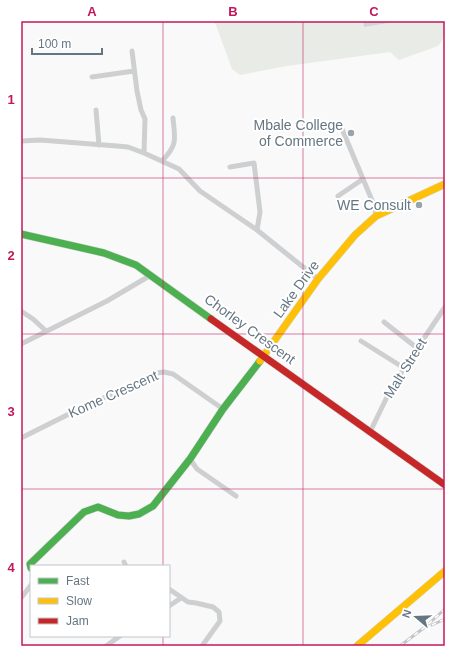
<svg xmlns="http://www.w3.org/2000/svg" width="466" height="667" viewBox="0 0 466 667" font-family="Arial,sans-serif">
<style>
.green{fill:#e8ebe6}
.water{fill:#ced6d9}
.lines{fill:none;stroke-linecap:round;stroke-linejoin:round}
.fast-casing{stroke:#d5d6d7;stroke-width:8}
.slow-casing{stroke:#d5d6d7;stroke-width:8}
.jam-casing{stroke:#d5d6d7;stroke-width:8}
.street{stroke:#cecfd0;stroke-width:5}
.fast{stroke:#4caf50;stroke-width:7}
.slow{stroke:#ffc107;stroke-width:7}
.jam{stroke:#c62828;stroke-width:7}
.rail-casing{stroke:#c3c5c6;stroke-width:3}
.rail{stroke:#fff;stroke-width:1.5;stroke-dasharray:4.5;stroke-linecap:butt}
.grid{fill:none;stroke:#c2185b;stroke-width:1;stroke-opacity:0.55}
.poi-dot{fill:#99a4ac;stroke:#fff;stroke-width:1.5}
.labels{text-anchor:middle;stroke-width:4;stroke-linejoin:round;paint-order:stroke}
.poi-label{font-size:14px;fill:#657683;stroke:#fff;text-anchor:end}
.street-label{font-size:14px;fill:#657683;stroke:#fff}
.neatline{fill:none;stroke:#c2185b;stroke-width:1.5}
.grid-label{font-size:13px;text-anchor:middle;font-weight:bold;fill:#c2185b}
</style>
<rect width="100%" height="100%" fill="#f9f9f9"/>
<!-- green -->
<path class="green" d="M 213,21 L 363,21 L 364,27 L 401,21 L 445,21 L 445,36 L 438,46 L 399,60 L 390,52 L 287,66 L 240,75 L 232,69 L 216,25 Z"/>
<!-- water -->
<path class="water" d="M 363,21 L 401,21 L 364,27 Z"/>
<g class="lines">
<!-- fast casing -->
<g class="fast-casing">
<path id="fast" d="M 21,234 L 104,253 L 136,265 L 211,319
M 31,568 L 30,564 L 84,512 L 98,507 L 118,515 L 129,516 L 139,514 L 153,506 L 190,459 L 223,409 L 260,361"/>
</g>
<!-- slow casing -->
<g class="slow-casing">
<path id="slow" d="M 260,361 L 318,279 L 355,235 L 376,216 L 445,184
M 357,646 L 445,571"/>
</g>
<!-- jam casing -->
<g class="jam-casing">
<path id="jam" d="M 211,319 L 445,485"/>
</g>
<!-- street -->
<path class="street" d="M 92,77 L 134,71
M 96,110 L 99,145
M 342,129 L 374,205 L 376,216
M 21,141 L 40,140 L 117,146 L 128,147 L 144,153 L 145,119 L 141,110 L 137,91 L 132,51
M 144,153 L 179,169 L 200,191 L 257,230 L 318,279
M 162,161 C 178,144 175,140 173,118
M 230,167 L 254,163 L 260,212 L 257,230
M 338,196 L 363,179
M 21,311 L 33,319 L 46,331
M 384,322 L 417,348
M 361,341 L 404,368
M 21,344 L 107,301 L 151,275
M 370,432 L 387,397 L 404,368 L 445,307
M 21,438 L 69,414 L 157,373 L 164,372 L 173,374 L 223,409
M 190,459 L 197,469 L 236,496
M 124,562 L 126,566
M 169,589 L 188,602 L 196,603 L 213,607 L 219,612 L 220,621 L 202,646
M 21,598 L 31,585
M 169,606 L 181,598
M 106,646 L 120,636"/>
<!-- fast -->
<use href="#fast" class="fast"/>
<!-- slow -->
<use href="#slow" class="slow"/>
<!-- jam -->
<use href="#jam" class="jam"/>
<!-- rail casing -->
<g class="rail-casing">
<path id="rail" d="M 432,625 L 445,619
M 400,646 L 425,627 L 445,609"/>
</g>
<!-- rail -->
<use href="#rail" class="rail"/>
</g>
<!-- grid -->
<path class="grid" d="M 163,21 L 163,566M 303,21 L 303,646M 21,178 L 445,178M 21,334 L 445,334M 21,489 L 445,489M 163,636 L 163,646"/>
<!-- markers -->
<g class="poi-dot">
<circle cx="351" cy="133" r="4"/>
<circle cx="419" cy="205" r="4"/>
</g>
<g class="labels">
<!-- poi labels -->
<g class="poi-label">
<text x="343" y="130">Mbale College<tspan x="343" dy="16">of Commerce</tspan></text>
<text x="411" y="210">WE Consult</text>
</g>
<!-- street labels -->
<g class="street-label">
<text transform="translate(296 289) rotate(-54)" y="5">Lake Drive</text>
<text transform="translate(250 329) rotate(36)" y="5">Chorley Crescent</text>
<text transform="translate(405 368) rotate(-58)" y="5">Malt Street</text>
<text transform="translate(113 394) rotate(-24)" y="5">Kome Crescent</text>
</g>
</g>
<!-- border -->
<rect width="466" height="667" fill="none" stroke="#ffffff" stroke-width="44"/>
<!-- legend -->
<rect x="30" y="565" width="140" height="72" fill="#ffffff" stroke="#c1c8cd"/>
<rect x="38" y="578" width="20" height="6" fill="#4caf50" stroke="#c1c8cd"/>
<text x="66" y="585" font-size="12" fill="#657683">Fast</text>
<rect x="38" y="598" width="20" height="6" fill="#ffc107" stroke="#c1c8cd"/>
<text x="66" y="605" font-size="12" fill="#657683">Slow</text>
<rect x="38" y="618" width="20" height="6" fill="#c62828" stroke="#c1c8cd"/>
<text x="66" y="625" font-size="12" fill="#657683">Jam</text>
<!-- north arrow -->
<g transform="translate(416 617) rotate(289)" stroke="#ffffff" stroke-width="3" paint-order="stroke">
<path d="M0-3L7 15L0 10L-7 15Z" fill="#657683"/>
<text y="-6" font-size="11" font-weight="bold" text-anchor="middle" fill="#657683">N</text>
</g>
<!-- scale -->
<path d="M32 48v6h70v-6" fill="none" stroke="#657683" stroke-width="2"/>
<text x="38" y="48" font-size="12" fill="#657683" stroke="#ffffff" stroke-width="3" paint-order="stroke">100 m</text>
<rect x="22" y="22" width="422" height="623" class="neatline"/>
<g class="grid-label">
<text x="92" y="16">A</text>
<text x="233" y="16">B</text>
<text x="374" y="16">C</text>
<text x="11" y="104">1</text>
<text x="11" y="260">2</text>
<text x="11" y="416">3</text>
<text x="11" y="572">4</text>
</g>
</svg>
